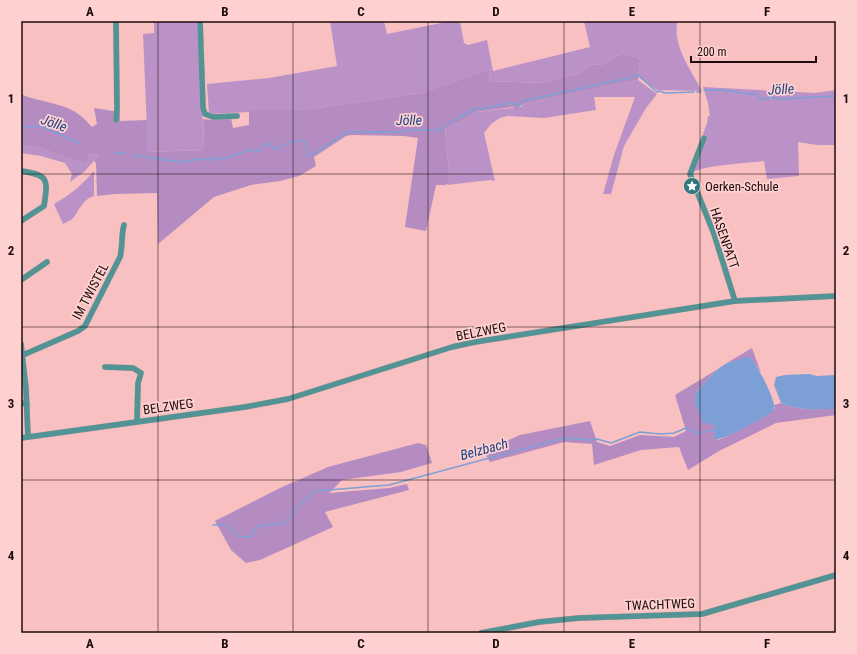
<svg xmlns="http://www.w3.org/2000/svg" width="857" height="654" viewBox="0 0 857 654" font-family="'Roboto Condensed',sans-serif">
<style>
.green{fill:#ba92c7}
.forest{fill:#b58cc2}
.water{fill:#7ca0d6}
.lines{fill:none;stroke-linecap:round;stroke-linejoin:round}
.stream{stroke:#7ca0d6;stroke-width:1.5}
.minor-casing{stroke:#d1a0a0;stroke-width:6}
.minor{stroke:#529395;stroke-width:5.5}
.grid{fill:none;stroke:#1e0c0c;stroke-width:1;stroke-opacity:0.55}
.labels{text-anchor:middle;stroke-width:3.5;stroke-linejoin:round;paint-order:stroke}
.poi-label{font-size:13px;fill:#1e0c0c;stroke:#fed1d0;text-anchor:start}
.street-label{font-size:13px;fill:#1e0c0c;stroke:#fed1d0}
.water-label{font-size:14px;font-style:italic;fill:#174384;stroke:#fed1d0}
.neatline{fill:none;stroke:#1e0c0c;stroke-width:1.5}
.grid-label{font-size:13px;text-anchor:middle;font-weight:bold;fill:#1e0c0c}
</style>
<rect width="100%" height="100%" fill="#f8c0c0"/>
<!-- green -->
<path class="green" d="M 154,21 L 198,21 L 204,150 L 148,152 L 143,34 L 154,33 Z
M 330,21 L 384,21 L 387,34 L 451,21 L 460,21 L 464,43 L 468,45 L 487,40 L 493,71 L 590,47 L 584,21 L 677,21 C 677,26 676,32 677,37 C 680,56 693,74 702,91 L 657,90 L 638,77 L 640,59 L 622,53 L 605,64 L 592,65 L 580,73 L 543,83 L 490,81 L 489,72 L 491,71 L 488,70 L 421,93 L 312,109 L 209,114 L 207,84 L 269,78 L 337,66 Z
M 638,80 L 657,94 L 646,108 L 624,146 L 611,194 L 603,194 L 614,155 L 635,97 L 594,97 L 596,110 L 544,118 L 507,116 L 500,118 L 491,124 L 484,133 L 495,181 L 490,180 L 447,185 L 450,183 L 445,129 L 469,118 L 476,112 L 521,107 L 523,104 Z
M 703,87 L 815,93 L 836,90 L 836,145 L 817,145 L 798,142 L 799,176 L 767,179 L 764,161 C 740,164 714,164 692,172 L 707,137 L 703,134 L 707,123 L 708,116 L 710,116 L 708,103 Z
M 21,145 L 36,147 L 86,164 L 90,154 L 99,155 L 85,171 L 70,182 L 72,174 L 65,163 L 41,156 L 21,153 Z
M 94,171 L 94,196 C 84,198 79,210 74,217 C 71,221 66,222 63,224 L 54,204 C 70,195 82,185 94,171 Z"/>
<!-- forest -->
<path class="forest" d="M 622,53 L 640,59 L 638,80 L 523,104 L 516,110 L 513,107 L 476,112 L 469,118 L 445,129 L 450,183 L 445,185 L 436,185 L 426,231 L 405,227 L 418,138 L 404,136 L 351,135 L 346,136 L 314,157 L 316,166 L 299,176 L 280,181 L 251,185 L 214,197 L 158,244 L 157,193 L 115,194 L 97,196 L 96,163 L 94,161 L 99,155 L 90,154 L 86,164 L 36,147 L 21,145 L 21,94 C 26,97 33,98 39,100 C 63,106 75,107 92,127 L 97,124 L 94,108 L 113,111 L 120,110 L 120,121 L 147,120 L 148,152 L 204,150 L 203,119 L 212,120 L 231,118 L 233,128 L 249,125 L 249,111 L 312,109 L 421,93 L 488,70 L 493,71 L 489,72 L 490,81 L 543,83 L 580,73 L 592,65 L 605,64 Z
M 752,348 L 761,373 L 754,362 L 746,358 L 725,364 Z
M 718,369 L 695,393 L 708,423 L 715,426 L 714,437 L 718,440 L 728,436 L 775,409 L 774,405 L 781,403 C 798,411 817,409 836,409 L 836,415 L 776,423 L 719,451 L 688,470 L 679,447 L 641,450 L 594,465 L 592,444 L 564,442 L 490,462 L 486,455 L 488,449 L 520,435 L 590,421 L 597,442 L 610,446 L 640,435 L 674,437 L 686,431 L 675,395 Z
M 418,443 L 426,445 L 432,463 L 401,472 L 342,480 L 329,493 L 389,488 L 407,484 L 409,490 L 325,512 L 333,527 L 260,560 L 246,563 L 231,550 L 215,521 L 280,488 L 328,467 Z"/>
<!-- water -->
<path class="water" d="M 746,357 L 751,358 C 758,367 777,401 774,411 C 763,417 725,441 715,439 L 714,437 L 715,426 L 703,422 L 695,404 L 695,393 L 718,369 L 725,364 Z
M 809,374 L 817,376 L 836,375 L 836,409 C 817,409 798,411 781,403 L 774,385 L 776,377 L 785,375 Z"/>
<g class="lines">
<!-- stream -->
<path class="stream" d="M 704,90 L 724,90 L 748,94 L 753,93 L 757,95 L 762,100 L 771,97 L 779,99 L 836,96
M 697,92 L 701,92
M 21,125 L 29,127 L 41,126 L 79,143
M 114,153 L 125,153
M 132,155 L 180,162 L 201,159 L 212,160 L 214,158 L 224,159 L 249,150 L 260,151 L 265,144 L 270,144 L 274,149 C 284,148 294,137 304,141 L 308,148 L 307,155 L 314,154 L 346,133 L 352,132 L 404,132 L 408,130 L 440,130 L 456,119 L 477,108 L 482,109 L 511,103 L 520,105 L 523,101 L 633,77 L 635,75 L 638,75 L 657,92 L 660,91 L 665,93 L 694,92
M 213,525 C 224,524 231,526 236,536 L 249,537 L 258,526 L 283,523 L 293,515 L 292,511 L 316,491 L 389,485 L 564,438 L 592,440 L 597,439 L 611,443 L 640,432 L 660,434 L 674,433 L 686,428 L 697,433 L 716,430"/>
<!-- minor casing -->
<g class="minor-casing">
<path id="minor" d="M 200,21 L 203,108 L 205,114 L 213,117 L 237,116
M 116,120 L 117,108 L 116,21
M 704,138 L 690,174 L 714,234 L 735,301
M 21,171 C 49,175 48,179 44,206 L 21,221
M 21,280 L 47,262
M 21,344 L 26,389 L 28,437
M 23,355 L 78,331 L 85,326 L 120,257 C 123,246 121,235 124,225
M 105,367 L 133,368 L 141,373 L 138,383 L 137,421
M 21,403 L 27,404
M 21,438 L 245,407 L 288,399 L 452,347 L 475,342 L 735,301 L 836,296
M 481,633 L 539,622 L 579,618 L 702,614 L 836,575"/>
</g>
<!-- minor -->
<use href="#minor" class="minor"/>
</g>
<!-- grid -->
<path class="grid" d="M 158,21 L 158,633M 293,21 L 293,633M 428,21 L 428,633M 564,21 L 564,633M 700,21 L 700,633M 21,174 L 836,174M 21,327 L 836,327M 21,480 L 836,480"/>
<!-- icons -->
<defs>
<g id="sight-disc" transform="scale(0.9)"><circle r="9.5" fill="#2e777a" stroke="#fed1d0"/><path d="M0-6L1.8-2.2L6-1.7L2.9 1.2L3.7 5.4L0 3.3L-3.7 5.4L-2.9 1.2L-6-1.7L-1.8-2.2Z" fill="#fff"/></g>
</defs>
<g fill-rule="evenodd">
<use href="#sight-disc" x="692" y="186"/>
</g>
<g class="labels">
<!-- poi labels -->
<g class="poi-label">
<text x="705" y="191">Oerken-Schule</text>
</g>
<!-- street labels -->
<g class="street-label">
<text transform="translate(725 238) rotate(71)" y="5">HASENPATT</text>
<text transform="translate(90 291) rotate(-62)" y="5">IM TWISTEL</text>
<text transform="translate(481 331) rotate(-11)" y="5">BELZWEG</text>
<text transform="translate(168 406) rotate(-8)" y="5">BELZWEG</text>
<text transform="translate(660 604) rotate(-2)" y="5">TWACHTWEG</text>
</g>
<!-- water labels -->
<g class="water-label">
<text transform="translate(781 89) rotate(-3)" y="5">Jölle</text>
<text transform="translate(409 120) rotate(-1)" y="5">Jölle</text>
<text transform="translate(54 123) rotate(19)" y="5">Jölle</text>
<text transform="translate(484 449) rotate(-15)" y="5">Belzbach</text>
</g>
</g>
<!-- border -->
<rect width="857" height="654" fill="none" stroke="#fed1d0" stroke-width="44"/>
<!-- scale -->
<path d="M691 56v6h125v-6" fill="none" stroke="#1e0c0c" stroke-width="2"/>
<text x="697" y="56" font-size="12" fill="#1e0c0c" stroke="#fed1d0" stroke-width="3" paint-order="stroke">200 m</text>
<rect x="22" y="22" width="813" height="610" class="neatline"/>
<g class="grid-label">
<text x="90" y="16">A</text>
<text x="225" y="16">B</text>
<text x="361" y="16">C</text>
<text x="496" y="16">D</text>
<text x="632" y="16">E</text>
<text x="767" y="16">F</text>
<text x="11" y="103">1</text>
<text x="846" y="103">1</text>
<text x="11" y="255">2</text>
<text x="846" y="255">2</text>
<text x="11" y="408">3</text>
<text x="846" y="408">3</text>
<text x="11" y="560">4</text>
<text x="846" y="560">4</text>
<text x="90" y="648">A</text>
<text x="225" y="648">B</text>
<text x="361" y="648">C</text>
<text x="496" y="648">D</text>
<text x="632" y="648">E</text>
<text x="767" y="648">F</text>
</g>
</svg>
